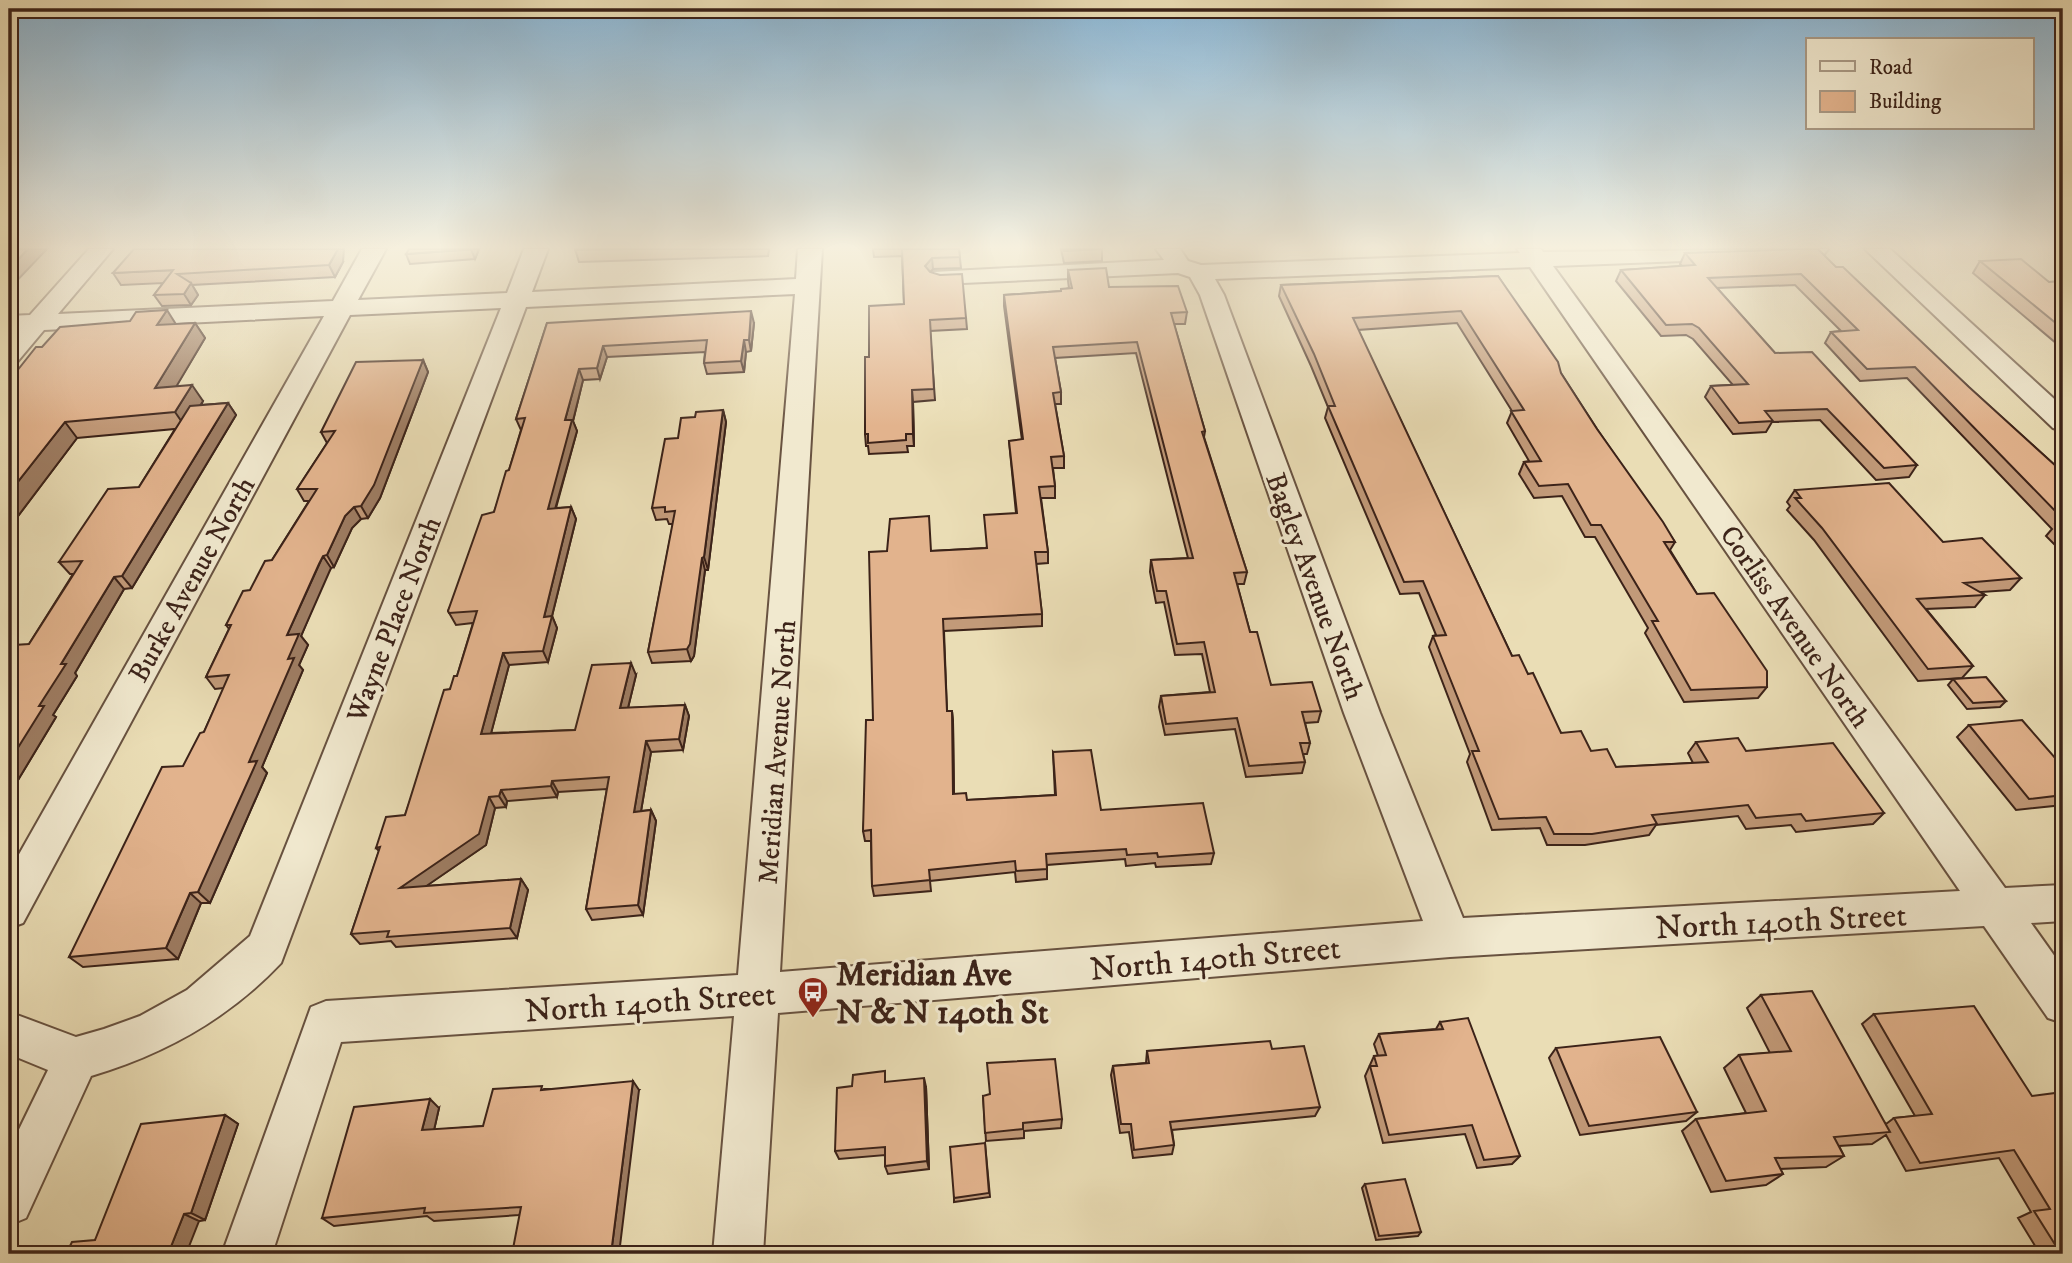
<svg xmlns="http://www.w3.org/2000/svg" width="2072" height="1263" viewBox="0 0 2072 1263" font-family="'IM FELL DW Pica',serif">
<style>
.lines{fill:none;stroke-linecap:round;stroke-linejoin:round}
.minor-casing{stroke:#685240;stroke-width:4}
.minor{fill:#f1e9cf;fill-rule:evenodd}
.wall{fill:#c29a79;stroke:#3c2319;stroke-width:2}
.shaded-wall{fill:#9e7d63;stroke:#3c2319;stroke-width:2}
.building{fill:#e2b38d;stroke:#3c2319;stroke-width:2}
.labels{text-anchor:middle;stroke-width:6;stroke-linejoin:round;paint-order:stroke}
.street-label{font-size:28px;fill:#3c2319;stroke:#f1e9cf}
.near-street-label{font-size:33px;fill:#3c2319;stroke:#f1e9cf}
.near-poi-label{font-size:33px;font-weight:bold;fill:#3c2319;stroke:#f1e9cf;text-anchor:start}
</style>
<rect width="100%" height="100%" fill="#eaddb5"/>
<filter id="stains"><feTurbulence type="fractalNoise" baseFrequency=".00286" numOctaves="4"/><feColorMatrix values="0 0 0 0 .2 0 0 0 0 .09 0 0 0 0 .02 0 0 0 .5 -.17"/></filter>
<radialGradient id="worn" r=".72"><stop offset=".6" stop-color="#630" stop-opacity="0"/><stop offset="1" stop-color="#630" stop-opacity=".3"/></radialGradient>
<g class="lines">
<!-- minor casing -->
<g class="minor-casing">
<path id="minor" d="M 89,249 L 113,249 L 58,314 L 333,301 L 362,249 L 386,249 L 358,300 L 507,293 L 524,249 L 548,249 L 532,292 L 796,279 L 798,249 L 822,249 L 780,972 L 1423,921 L 1344,713 L 1200,295 L 1190,277 L 1178,273 L 941,284 L 933,282 L 929,277 L 933,272 L 1164,260 L 1156,249 L 1180,249 L 1188,261 L 1201,265 L 1520,253 L 1517,249 L 1541,249 L 1543,252 L 1828,249 L 1824,254 L 1816,256 L 1553,266 L 2005,888 L 2063,885 L 2063,921 L 2031,923 L 2063,968 L 2063,1023 L 2048,1018 L 1984,926 L 1450,957 L 778,1013 L 763,1254 L 713,1254 L 734,1016 L 341,1042 L 272,1254 L 222,1254 L 311,1007 L 326,1001 L 738,975 L 795,294 L 526,307 L 281,963 C 228,1019 165,1054 91,1076 L 26,1218 L 9,1225 L 9,1150 L 48,1070 L 9,1054 L 9,1012 L 76,1037 L 104,1029 L 140,1016 L 187,990 L 250,936 L 501,308 L 350,315 L 23,923 L 9,928 L 9,872 L 324,316 L 44,330 L 18,361 L 9,363 L 9,339 L 16,331 L 9,332 L 9,316 L 30,315 ZM 1530,267 L 1960,891 L 1463,918 L 1380,713 L 1224,295 L 1215,279 Z
M 1865,249 L 1890,249 L 2063,407 L 2063,431 L 2053,428 Z"/>
</g>
<!-- minor -->
<use href="#minor" class="minor"/>
</g>
<!-- wall -->
<path class="wall" d="M 479,249 L 475,259 L 410,264 L 406,254 Z
M 575,249 L 769,249 L 768,256 L 579,262 Z
M 873,249 L 959,249 L 961,268 L 933,269 L 930,272 L 966,318 L 967,329 L 930,331 L 935,400 L 913,402 L 914,446 L 907,446 L 908,452 L 869,454 L 868,446 L 866,446 L 865,434 L 869,357 L 904,304 L 902,256 L 874,257 Z
M 1061,249 L 1102,249 L 1102,261 L 1064,263 Z
M 1685,253 L 1836,267 L 2058,468 L 2063,467 L 2063,553 L 2046,536 L 2052,529 L 1907,378 L 1860,381 L 1825,343 L 1831,332 L 1841,331 L 1795,285 L 1717,288 L 1775,353 L 1917,465 L 1909,477 L 1876,480 L 1820,420 L 1772,422 L 1766,432 L 1733,434 L 1705,397 L 1711,386 L 1733,385 L 1693,339 L 1686,335 L 1661,336 L 1616,281 L 1621,270 L 1682,266 L 1680,264 Z
M 1980,261 L 2049,282 L 2063,281 L 2063,349 L 1973,273 Z
M 343,262 L 335,277 L 192,285 L 198,295 L 191,305 L 162,306 L 154,295 L 163,283 L 121,285 L 113,273 Z
M 1068,270 L 1109,287 L 1187,312 L 1185,324 L 1174,324 L 1205,431 L 1204,437 L 1247,572 L 1244,584 L 1237,584 L 1250,632 L 1271,685 L 1321,711 L 1318,722 L 1305,723 L 1310,743 L 1307,754 L 1303,754 L 1305,762 L 1302,773 L 1246,777 L 1235,729 L 1165,735 L 1159,707 L 1161,696 L 1210,692 L 1202,654 L 1175,655 L 1164,602 L 1156,603 L 1150,572 L 1151,560 L 1188,558 L 1136,353 L 1055,358 L 1061,392 L 1061,404 L 1055,404 L 1064,456 L 1064,468 L 1053,468 L 1055,486 L 1055,498 L 1041,498 L 1048,552 L 1048,563 L 1036,564 L 1042,614 L 1042,626 L 944,631 L 947,711 L 952,711 L 953,722 L 954,794 L 967,800 L 1055,795 L 1053,752 L 1101,810 L 1214,853 L 1211,864 L 1156,867 L 1155,863 L 1126,866 L 1125,859 L 1047,865 L 1047,879 L 1016,882 L 1015,872 L 930,881 L 931,891 L 874,896 L 872,886 L 871,841 L 865,841 L 863,831 L 873,720 L 931,551 L 986,548 L 1016,513 L 1009,441 L 1022,440 L 1004,306 L 1004,295 L 1061,291 L 1069,288 L 1068,281 Z
M 1498,276 L 1597,429 L 1675,542 L 1670,550 L 1697,594 L 1767,687 L 1758,698 L 1684,702 L 1645,633 L 1648,628 L 1595,537 L 1585,537 L 1562,496 L 1534,498 L 1519,474 L 1524,462 L 1529,461 L 1507,423 L 1512,411 L 1457,323 L 1358,330 L 1512,656 L 1528,674 L 1561,733 L 1616,767 L 1693,763 L 1688,753 L 1696,742 L 1746,751 L 1884,813 L 1873,824 L 1796,832 L 1791,825 L 1746,829 L 1738,816 L 1656,825 L 1649,835 L 1585,845 L 1547,845 L 1540,828 L 1492,830 L 1467,762 L 1470,754 L 1429,647 L 1433,636 L 1436,635 L 1419,593 L 1400,594 L 1325,418 L 1328,407 L 1311,366 L 1279,296 L 1281,285 Z
M 195,323 L 205,338 L 176,386 L 203,401 L 201,405 L 228,403 L 236,415 L 132,588 L 124,589 L 75,673 L 77,676 L 53,715 L 56,717 L 9,795 L 9,652 L 29,644 L 73,574 L 70,574 L 59,562 L 139,487 L 175,429 L 77,438 L 9,528 L 9,381 L 176,324 Z
M 547,323 L 754,323 L 751,351 L 746,352 L 744,372 L 707,374 L 704,363 L 705,352 L 607,357 L 600,379 L 583,380 L 573,421 L 577,431 L 556,508 L 571,507 L 576,519 L 552,616 L 557,628 L 548,662 L 509,665 L 491,733 L 575,730 L 636,675 L 628,708 L 685,705 L 689,716 L 683,750 L 651,752 L 641,811 L 651,810 L 656,821 L 643,915 L 592,920 L 586,909 L 607,789 L 558,792 L 557,797 L 507,801 L 506,807 L 495,808 L 486,845 L 426,886 L 521,879 L 528,890 L 517,938 L 396,947 L 391,941 L 360,944 L 351,934 L 379,851 L 376,848 L 405,815 L 450,689 L 457,676 L 473,623 L 456,625 L 448,611 L 494,512 L 509,470 L 521,430 L 516,419 Z
M 423,360 L 428,372 L 380,498 L 368,518 L 361,519 L 352,528 L 334,567 L 331,568 L 326,576 L 301,636 L 308,645 L 299,665 L 303,670 L 262,767 L 267,773 L 210,903 L 201,903 L 178,959 L 83,967 L 69,957 L 204,732 L 224,688 L 215,689 L 206,677 L 229,629 L 226,625 L 272,560 L 309,501 L 304,501 L 297,489 L 327,443 L 321,432 Z
M 723,410 L 726,422 L 708,570 L 705,570 L 694,656 L 691,661 L 652,663 L 648,652 L 673,524 L 669,524 L 667,519 L 656,520 L 652,508 L 695,417 Z
M 1795,490 L 1943,542 L 2021,578 L 2010,590 L 1981,592 L 1985,595 L 1975,607 L 1926,609 L 1973,666 L 1962,678 L 1918,681 L 1814,540 L 1787,510 L 1790,506 L 1787,502 Z
M 1953,679 L 2006,701 L 2000,707 L 1967,709 L 1948,685 Z
M 1969,725 L 2063,767 L 2063,805 L 2016,810 L 1957,737 Z
M 1761,995 L 1886,1124 L 1894,1118 L 1915,1116 L 1862,1024 L 1874,1014 L 2032,1096 L 2063,1254 L 2040,1254 L 2018,1218 L 2031,1212 L 1999,1158 L 1906,1171 L 1886,1135 L 1872,1144 L 1839,1146 L 1844,1156 L 1826,1167 L 1780,1169 L 1783,1174 L 1766,1185 L 1711,1192 L 1682,1131 L 1696,1119 L 1746,1113 L 1724,1068 L 1739,1055 L 1770,1053 L 1747,1008 Z
M 1440,1022 L 1520,1156 L 1512,1164 L 1477,1168 L 1465,1134 L 1383,1143 L 1365,1076 L 1374,1056 L 1378,1056 L 1374,1044 L 1379,1034 L 1436,1029 Z
M 1556,1048 L 1697,1112 L 1686,1121 L 1580,1135 L 1549,1058 Z
M 1272,1049 L 1320,1107 L 1315,1116 L 1172,1130 L 1174,1145 L 1172,1154 L 1133,1158 L 1129,1132 L 1120,1133 L 1111,1075 L 1113,1066 L 1146,1063 L 1147,1051 Z
M 888,1082 L 926,1087 L 929,1169 L 888,1174 L 885,1166 L 885,1155 L 839,1159 L 835,1151 Z
M 544,1089 L 639,1090 L 519,1215 L 434,1221 L 427,1216 L 334,1226 L 322,1218 L 439,1108 L 434,1130 L 483,1126 Z
M 983,1096 L 1062,1119 L 1061,1128 L 1024,1131 L 1024,1138 L 986,1141 Z
M 225,1115 L 238,1124 L 205,1220 L 95,1240 Z
M 985,1143 L 990,1197 L 954,1202 L 954,1198 Z
M 1365,1184 L 1421,1232 L 1418,1236 L 1376,1240 L 1362,1188 Z"/>
<!-- shaded-wall -->
<path class="shaded-wall" d="M 28,249 L 47,249 L 9,289 L 9,269 Z
M 338,249 L 344,249 L 343,262 L 335,277 L 329,265 Z
M 471,249 L 479,249 L 475,259 Z
M 932,258 L 933,269 L 926,277 L 925,266 Z
M 191,283 L 198,295 L 191,305 L 184,294 Z
M 167,310 L 177,326 L 157,325 Z
M 751,311 L 754,323 L 751,351 L 749,340 Z
M 195,323 L 205,338 L 166,404 L 155,388 Z
M 744,340 L 746,352 L 744,372 L 741,361 Z
M 603,346 L 607,357 L 600,379 L 597,368 Z
M 423,360 L 428,372 L 380,498 L 368,518 L 361,506 Z
M 579,369 L 583,380 L 573,421 L 577,431 L 552,520 L 548,509 L 565,420 Z
M 192,385 L 203,401 L 186,428 L 175,412 Z
M 912,390 L 913,402 L 914,446 L 913,434 Z
M 228,403 L 236,415 L 132,588 L 122,576 Z
M 723,410 L 726,422 L 708,570 L 704,557 Z
M 65,422 L 77,438 L 9,528 L 9,493 Z
M 354,507 L 361,519 L 352,528 L 334,567 L 327,555 L 345,516 Z
M 571,507 L 576,519 L 552,616 L 557,628 L 548,662 L 543,651 L 544,617 Z
M 323,556 L 331,568 L 301,636 L 308,645 L 299,665 L 303,670 L 262,767 L 267,773 L 210,903 L 198,892 L 288,659 L 287,635 Z
M 702,558 L 705,570 L 694,656 L 691,661 L 687,649 Z
M 114,577 L 124,589 L 75,673 L 77,676 L 53,715 L 56,717 L 9,795 L 9,762 L 61,664 Z
M 503,653 L 509,665 L 488,745 L 481,734 Z
M 631,663 L 636,675 L 625,720 L 620,708 Z
M 685,705 L 689,716 L 683,750 L 679,739 Z
M 952,711 L 953,722 L 954,805 L 953,794 Z
M 646,741 L 651,752 L 639,823 L 634,812 Z
M 552,781 L 558,792 L 557,797 L 551,786 Z
M 501,790 L 507,801 L 506,807 L 499,796 Z
M 489,797 L 495,808 L 486,845 L 409,898 L 400,888 Z
M 651,810 L 656,821 L 643,915 L 638,905 Z
M 521,879 L 528,890 L 517,938 L 510,928 Z
M 190,893 L 201,903 L 178,959 L 166,948 Z
M 924,1078 L 926,1087 L 929,1169 L 927,1161 Z
M 633,1081 L 639,1090 L 619,1254 L 611,1254 Z
M 430,1099 L 439,1108 L 432,1139 L 422,1130 Z
M 225,1115 L 238,1124 L 205,1220 L 191,1213 Z
M 184,1214 L 199,1221 L 186,1254 L 168,1254 Z"/>
<!-- building -->
<path class="building" d="M 9,249 L 28,249 L 9,269 Z
M 134,249 L 338,249 L 329,265 L 177,274 L 191,283 L 184,294 L 154,295 L 173,270 L 113,273 Z
M 409,249 L 471,249 L 406,254 Z
M 575,249 L 627,249 L 575,250 Z
M 902,249 L 959,249 L 960,257 L 932,258 L 925,266 L 930,272 L 940,275 L 962,274 L 966,318 L 930,320 L 934,389 L 912,390 L 913,434 L 906,434 L 906,440 L 868,443 L 868,434 L 865,434 L 865,357 L 869,357 L 869,306 L 904,304 Z
M 1063,249 L 1102,249 L 1064,251 Z
M 1798,249 L 1818,249 L 1836,267 L 1843,267 L 1969,387 L 2058,468 L 2063,467 L 2063,519 L 1915,367 L 1867,369 L 1831,332 L 1858,330 L 1801,274 L 1708,278 L 1775,353 L 1812,352 L 1917,465 L 1884,468 L 1827,409 L 1765,411 L 1773,421 L 1739,423 L 1711,386 L 1748,384 L 1699,328 L 1692,324 L 1666,325 L 1621,270 L 1695,265 L 1685,253 Z
M 2021,259 L 2049,282 L 2063,281 L 2063,329 L 1980,261 Z
M 1106,268 L 1109,287 L 1178,286 L 1187,312 L 1171,313 L 1205,431 L 1202,432 L 1247,572 L 1234,573 L 1250,632 L 1257,632 L 1271,685 L 1312,682 L 1321,711 L 1302,712 L 1310,743 L 1300,743 L 1305,762 L 1249,766 L 1237,718 L 1166,724 L 1161,696 L 1215,692 L 1204,642 L 1177,644 L 1166,591 L 1157,591 L 1151,560 L 1193,558 L 1137,342 L 1053,347 L 1061,392 L 1053,393 L 1064,456 L 1051,457 L 1055,486 L 1039,487 L 1048,552 L 1035,552 L 1042,614 L 943,619 L 947,711 L 952,711 L 953,794 L 966,793 L 967,800 L 1056,795 L 1053,752 L 1091,750 L 1101,810 L 1203,803 L 1214,853 L 1158,857 L 1157,853 L 1127,855 L 1126,849 L 1046,854 L 1047,869 L 1016,871 L 1015,861 L 929,870 L 930,880 L 872,886 L 871,830 L 863,831 L 866,720 L 873,720 L 869,552 L 887,551 L 890,519 L 929,516 L 931,551 L 987,548 L 984,515 L 1017,513 L 1009,441 L 1023,439 L 1004,295 L 1061,291 L 1061,289 L 1072,288 L 1068,270 Z
M 1498,276 L 1558,362 L 1561,373 L 1597,429 L 1663,522 L 1675,542 L 1664,542 L 1697,594 L 1714,593 L 1767,671 L 1767,687 L 1691,690 L 1652,621 L 1658,621 L 1601,525 L 1591,525 L 1568,484 L 1539,486 L 1524,462 L 1541,461 L 1511,411 L 1524,410 L 1461,311 L 1353,318 L 1512,656 L 1519,655 L 1528,674 L 1533,673 L 1561,733 L 1581,731 L 1591,751 L 1607,749 L 1616,767 L 1708,762 L 1696,742 L 1738,738 L 1746,751 L 1833,743 L 1884,813 L 1806,821 L 1801,814 L 1756,818 L 1748,805 L 1652,815 L 1657,824 L 1592,834 L 1554,834 L 1546,817 L 1499,819 L 1472,751 L 1479,751 L 1433,636 L 1446,635 L 1423,581 L 1404,582 L 1328,406 L 1335,406 L 1314,354 L 1281,285 Z
M 167,310 L 157,325 L 195,323 L 155,388 L 192,385 L 175,412 L 65,422 L 9,493 L 9,381 L 36,347 L 42,347 L 60,327 L 130,321 L 136,312 Z
M 751,311 L 749,340 L 744,340 L 741,361 L 704,363 L 707,340 L 603,346 L 597,368 L 579,369 L 565,420 L 572,420 L 548,509 L 571,507 L 544,617 L 552,616 L 543,651 L 503,653 L 481,734 L 575,730 L 592,665 L 631,663 L 620,708 L 685,705 L 679,739 L 646,741 L 634,812 L 651,810 L 638,905 L 586,909 L 609,777 L 552,781 L 551,786 L 501,790 L 499,796 L 489,797 L 479,834 L 400,888 L 521,879 L 510,928 L 387,937 L 389,931 L 351,934 L 380,847 L 376,848 L 386,817 L 405,815 L 444,690 L 450,689 L 454,676 L 457,676 L 477,611 L 449,613 L 448,611 L 482,515 L 494,512 L 506,471 L 509,470 L 525,418 L 516,419 L 547,323 Z
M 423,360 L 374,485 L 361,506 L 354,507 L 345,516 L 327,555 L 323,556 L 319,564 L 287,635 L 299,634 L 288,659 L 294,658 L 249,762 L 257,761 L 198,892 L 190,893 L 166,948 L 69,957 L 162,767 L 183,766 L 200,733 L 204,732 L 229,675 L 206,677 L 231,625 L 226,625 L 243,591 L 250,590 L 265,561 L 272,560 L 317,489 L 297,489 L 335,431 L 321,432 L 356,362 Z
M 228,403 L 122,576 L 114,577 L 61,664 L 66,664 L 39,706 L 44,706 L 9,762 L 9,652 L 14,645 L 29,644 L 82,561 L 59,562 L 108,489 L 139,487 L 190,406 Z
M 723,410 L 704,557 L 702,558 L 690,644 L 687,649 L 648,652 L 675,511 L 665,512 L 665,507 L 652,508 L 665,439 L 678,438 L 681,418 L 695,417 L 696,412 Z
M 1889,483 L 1943,542 L 1982,538 L 2021,578 L 1964,583 L 1985,595 L 1917,599 L 1973,666 L 1928,669 L 1822,528 L 1795,498 L 1801,498 L 1795,490 Z
M 2056,524 L 2063,524 L 2063,531 Z
M 1986,677 L 2006,701 L 1973,703 L 1953,679 Z
M 2022,720 L 2063,767 L 2063,795 L 2029,799 L 1969,725 Z
M 1812,991 L 1890,1132 L 1834,1137 L 1844,1156 L 1775,1158 L 1783,1174 L 1726,1181 L 1696,1119 L 1766,1111 L 1739,1055 L 1791,1051 L 1761,995 Z
M 1974,1006 L 2032,1096 L 2063,1092 L 2063,1254 L 2061,1254 L 2034,1211 L 2050,1209 L 2014,1150 L 1920,1163 L 1894,1118 L 1932,1114 L 1874,1014 Z
M 1468,1018 L 1520,1156 L 1484,1160 L 1472,1125 L 1389,1135 L 1370,1066 L 1377,1066 L 1374,1056 L 1386,1055 L 1379,1034 L 1443,1029 L 1440,1022 Z
M 1660,1037 L 1697,1112 L 1589,1126 L 1556,1048 Z
M 1270,1041 L 1272,1049 L 1304,1046 L 1320,1107 L 1170,1122 L 1174,1145 L 1134,1150 L 1131,1124 L 1121,1124 L 1113,1066 L 1149,1063 L 1147,1051 Z
M 1055,1059 L 1062,1119 L 1023,1123 L 1023,1129 L 985,1133 L 983,1096 L 990,1094 L 987,1063 Z
M 885,1071 L 885,1082 L 924,1078 L 927,1161 L 885,1166 L 885,1147 L 835,1151 L 837,1088 L 852,1086 L 853,1075 Z
M 633,1081 L 611,1254 L 512,1254 L 521,1207 L 424,1213 L 425,1208 L 322,1218 L 354,1107 L 430,1099 L 422,1130 L 483,1126 L 493,1089 L 542,1086 L 541,1090 Z
M 225,1115 L 191,1213 L 184,1214 L 168,1254 L 66,1254 L 72,1242 L 95,1240 L 141,1124 Z
M 985,1143 L 989,1193 L 954,1198 L 950,1147 Z
M 1405,1179 L 1421,1232 L 1379,1236 L 1365,1184 Z"/>
<!-- sky -->
<linearGradient id="sky" x2="0" y2="1"><stop stop-color="#8ab6d5"/><stop offset="0.58" stop-color="#f6f0de"/><stop offset="1" stop-color="#f6f0de" stop-opacity="0"/></linearGradient>
<rect width="2072" height="426" fill="url(#sky)"/>
<!-- icons -->
<defs>
<g id="bus-pin" transform="scale(1.575)"><path d="M0 17L-7.5 6A9.5 9.5 0 1 1 7.5 6Z" fill="#8f2418" stroke="#f1e9cf"/><path d="M-5-6H5V4H4V6H2V4H-2V6H-4V4H-5ZM-3.5-4V0h7V-4ZM-3.5 1.2v1.5H-2V1.2ZM2 1.2v1.5H3.5V1.2Z" fill="#fff"/></g>
</defs>
<g fill-rule="evenodd">
<use href="#bus-pin" x="813" y="992"/>
</g>
<g class="labels">
<!-- street labels -->
<g class="street-label">
<text transform="translate(191 579) rotate(-61)" y="10">Burke Avenue North</text>
<text transform="translate(1316 586) rotate(70)" y="10">Bagley Avenue North</text>
<text transform="translate(393 619) rotate(-69)" y="10">Wayne Place North</text>
<text transform="translate(1796 626) rotate(55)" y="10">Corliss Avenue North</text>
<text transform="translate(776 752) rotate(-86)" y="10">Meridian Avenue North</text>
</g>
<!-- near-street labels -->
<g class="near-street-label">
<text transform="translate(1781 920) rotate(-3)" y="12">North 140th Street</text>
<text transform="translate(1215 957) rotate(-5)" y="12">North 140th Street</text>
<text transform="translate(650 1001) rotate(-4)" y="12">North 140th Street</text>
</g>
<!-- near-poi labels -->
<g class="near-poi-label">
<text x="836" y="985">Meridian Ave<tspan x="836" dy="38">N &amp; N 140th St</tspan></text>
</g>
</g>
<!-- margin -->
<rect width="2072" height="1263" fill="none" stroke="#eaddb5" stroke-width="35"/>
<rect x="10" y="10" width="2051" height="1242" fill="none" stroke="#3c2319" stroke-width="3.5"/>
<rect x="18" y="18" width="2037" height="1228" fill="none" stroke="#3c2319" stroke-width="2"/>
<!-- legend -->
<rect x="1806" y="38" width="228" height="91" fill="#f1e9cf" stroke="#a99a86" stroke-width="2"/>
<rect x="1820" y="61" width="35" height="10" fill="#f1e9cf" stroke="#a99a86" stroke-width="2"/>
<text x="1869" y="74" font-size="21" fill="#3c2319">Road</text>
<rect x="1820" y="91" width="35" height="21" fill="#e2b38d" stroke="#a99a86" stroke-width="2"/>
<text x="1869" y="108" font-size="21" fill="#3c2319">Building</text>
<rect width="100%" height="100%" filter="url(#stains)"/>
<rect width="100%" height="100%" fill="url(#worn)"/>
</svg>
